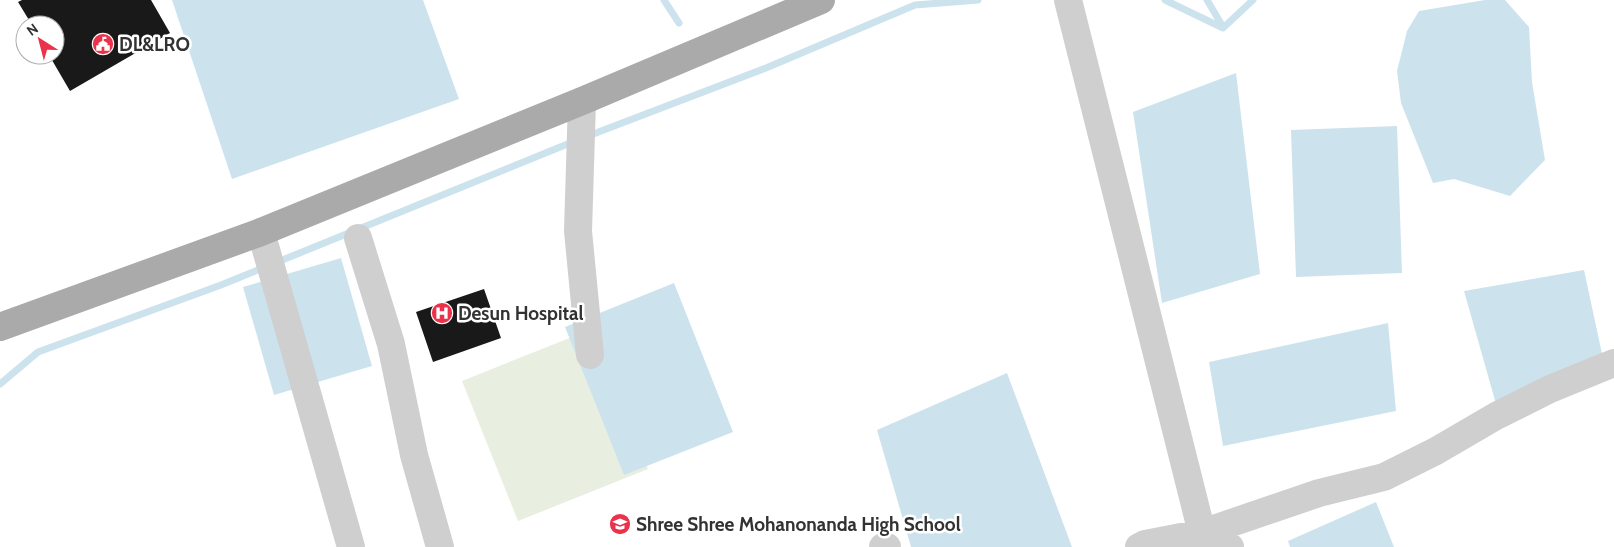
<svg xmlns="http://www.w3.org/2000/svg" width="1614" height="547" viewBox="0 0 1614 547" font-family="Cabin,sans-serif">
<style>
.green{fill:#e8eee0}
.water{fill:#cce3ee}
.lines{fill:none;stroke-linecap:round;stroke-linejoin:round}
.stream{stroke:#cce3ee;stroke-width:7}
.building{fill:#191919}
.minor{stroke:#cfcfcf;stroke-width:28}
.major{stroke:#aaa;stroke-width:28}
.labels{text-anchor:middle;stroke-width:5;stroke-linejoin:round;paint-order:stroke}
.poi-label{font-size:19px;font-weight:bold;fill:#323232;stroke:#fff;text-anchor:start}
</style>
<rect width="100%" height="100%" fill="#fff"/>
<!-- green -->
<path class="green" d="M 592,329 L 648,469 L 518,521 L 462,381 Z"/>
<!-- water -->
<path class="water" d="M 172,0 L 423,0 L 459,99 L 232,179 Z
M 1485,0 L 1505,0 L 1529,27 L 1532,82 L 1545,160 L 1510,196 L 1454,179 L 1433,183 L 1401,103 L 1397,71 L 1407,31 L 1419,11 Z
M 1236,73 L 1260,274 L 1162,303 L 1133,112 Z
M 1397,126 L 1402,273 L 1296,277 L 1291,130 Z
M 341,258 L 372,366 L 274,395 L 243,287 Z
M 1584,270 L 1604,363 L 1496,404 L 1464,291 Z
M 674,283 L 733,432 L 624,475 L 565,327 Z
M 1388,323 L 1396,411 L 1223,446 L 1209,362 Z
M 1007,373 L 1072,547 L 911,547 L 877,430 Z
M 1376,502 L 1394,547 L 1290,547 L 1288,541 Z"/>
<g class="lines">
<!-- stream -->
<path class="stream" d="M 664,0 L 679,23
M 1165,0 L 1223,28 L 1253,0
M 1207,0 L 1223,27
M 588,136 L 766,68 L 915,5 L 978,0
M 275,263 L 575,141
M 0,384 L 38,352 L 221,285 L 265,267"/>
</g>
<!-- building -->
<path class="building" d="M 22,0 L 151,0 L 170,33 L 70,91 L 49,55 L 55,55 L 55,25 L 32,25 L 18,2 Z
M 484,289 L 501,338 L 433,362 L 416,312 Z"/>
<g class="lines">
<!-- minor -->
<path class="minor" d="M 1068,0 L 1202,533 L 1230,547
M 582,101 L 578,231 L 590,355
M 261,232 L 351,547
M 358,238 L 391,344 L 414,455 L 440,547
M 883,547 L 887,547
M 1139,547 L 1145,544 L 1202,533 L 1319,493 L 1384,477 L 1436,451 L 1496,416 L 1550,389 L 1614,363"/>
<!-- major -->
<path class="major" d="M 0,327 L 261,232 L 582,101 L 821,0"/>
</g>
<!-- icons -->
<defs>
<g id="civic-disc" transform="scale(1.125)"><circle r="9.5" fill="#ea324b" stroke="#fff"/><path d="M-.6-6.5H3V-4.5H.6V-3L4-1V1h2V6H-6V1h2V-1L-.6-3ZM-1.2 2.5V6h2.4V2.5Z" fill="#fff"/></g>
<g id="hospital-disc" transform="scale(1.125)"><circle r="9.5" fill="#ea324b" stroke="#fff"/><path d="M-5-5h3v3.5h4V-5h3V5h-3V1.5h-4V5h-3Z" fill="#fff"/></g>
<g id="school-disc" transform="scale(1.125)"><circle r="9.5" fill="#ea324b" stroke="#fff"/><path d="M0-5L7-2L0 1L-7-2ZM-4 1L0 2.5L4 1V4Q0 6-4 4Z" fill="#fff"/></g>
</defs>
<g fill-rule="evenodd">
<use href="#civic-disc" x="103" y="44"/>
<use href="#hospital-disc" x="442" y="313"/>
<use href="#school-disc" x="620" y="524"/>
</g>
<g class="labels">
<!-- poi labels -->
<g class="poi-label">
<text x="119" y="51">DL&amp;LRO</text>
<text x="458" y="320">Desun Hospital</text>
<text x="636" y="531">Shree Shree Mohanonanda High School</text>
</g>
</g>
<!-- north arrow -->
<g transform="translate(40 40) rotate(324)"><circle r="24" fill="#ffffff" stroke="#adadad"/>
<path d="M0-4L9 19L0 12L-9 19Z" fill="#ea324b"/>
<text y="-8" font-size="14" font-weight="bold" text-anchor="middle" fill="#323232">N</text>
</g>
</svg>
